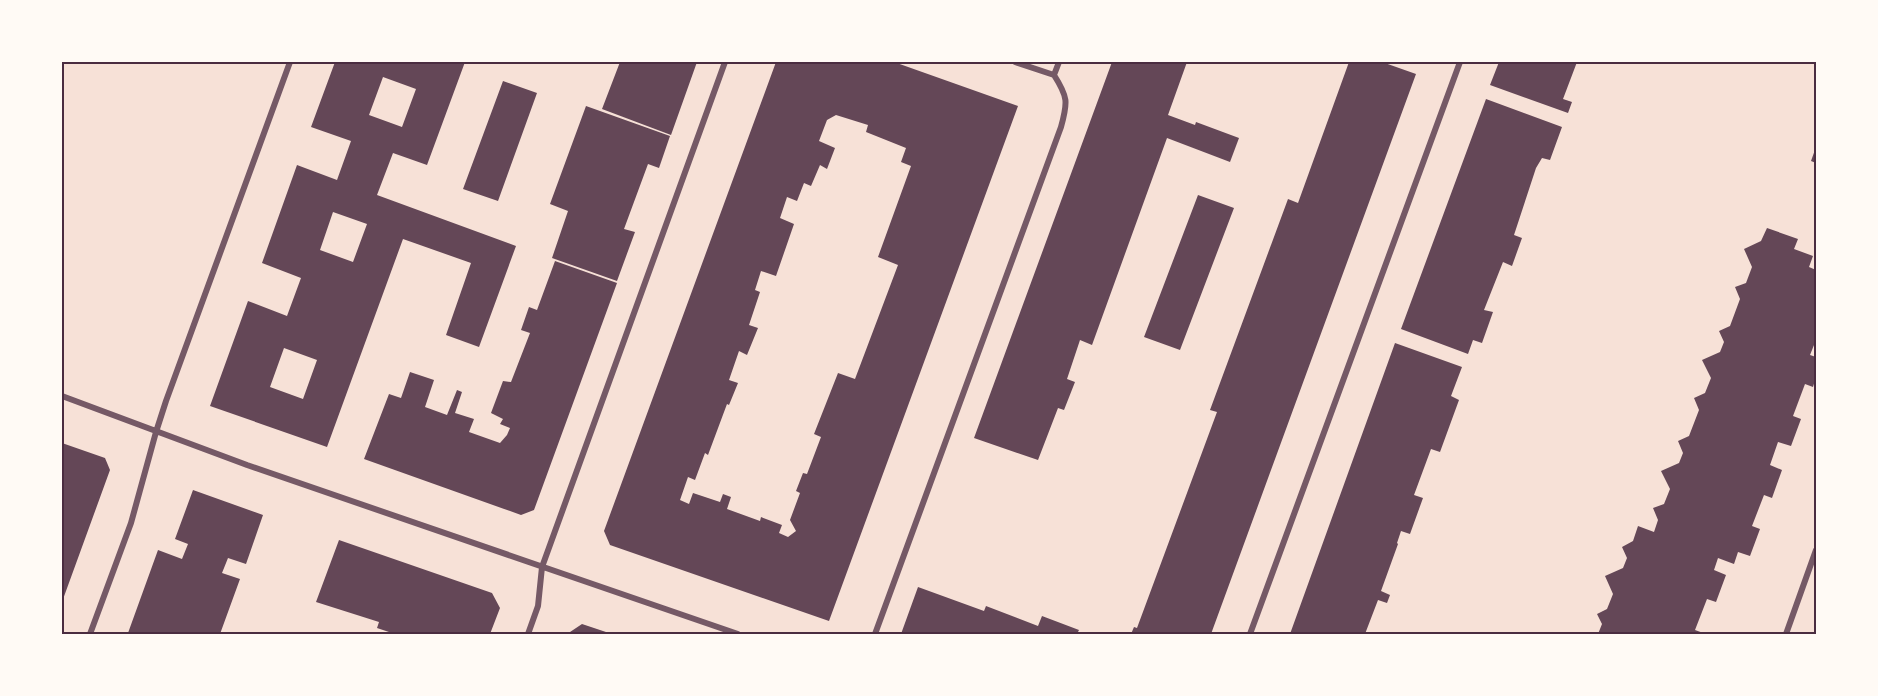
<svg xmlns="http://www.w3.org/2000/svg" width="1878" height="696" viewBox="0 0 1878 696" font-family="Lato,sans-serif">
<style>
.building{fill:#644757;fill-rule:evenodd}
.lines{fill:none;stroke-linecap:round;stroke-linejoin:round}
.minor{stroke:#755966;stroke-width:6}
.neatline{fill:none;stroke:#4a2c40;stroke-width:2}
</style>
<rect width="100%" height="100%" fill="#f7e1d7"/>
<!-- building -->
<path class="building" d="M 335,62 L 465,62 L 427,165 L 393,153 L 377,195 L 516,246 L 479,347 L 446,335 L 471,263 L 403,239 L 327,447 L 210,406 L 248,301 L 287,316 L 301,278 L 262,263 L 297,165 L 337,180 L 351,141 L 311,127 ZM 383,77 L 416,89 L 402,127 L 369,115 ZM 333,212 L 367,224 L 353,262 L 320,250 ZM 284,348 L 317,360 L 303,399 L 270,387 Z
M 620,62 L 697,62 L 671,135 L 602,109 Z
M 776,62 L 894,62 L 1018,106 L 829,621 L 610,545 L 604,531 ZM 836,115 L 868,125 L 866,132 L 906,148 L 901,162 L 911,166 L 878,257 L 898,265 L 855,379 L 838,373 L 814,434 L 821,437 L 807,474 L 803,473 L 796,491 L 800,493 L 790,520 L 796,531 L 788,537 L 779,533 L 782,525 L 761,517 L 760,521 L 727,509 L 731,497 L 723,494 L 720,502 L 693,493 L 689,504 L 680,500 L 688,477 L 695,480 L 705,453 L 708,455 L 727,404 L 729,405 L 738,383 L 729,380 L 739,351 L 747,355 L 758,328 L 749,325 L 760,292 L 755,290 L 761,271 L 776,276 L 794,224 L 780,218 L 787,197 L 797,201 L 804,183 L 811,186 L 820,165 L 827,169 L 835,148 L 819,141 L 827,120 Z
M 1112,62 L 1187,62 L 1168,115 L 1195,125 L 1196,122 L 1239,138 L 1230,162 L 1167,138 L 1092,345 L 1080,340 L 1067,379 L 1075,382 L 1064,410 L 1058,408 L 1038,460 L 974,438 Z
M 1349,62 L 1382,62 L 1416,74 L 1211,634 L 1131,634 L 1134,627 L 1137,628 L 1217,412 L 1210,410 L 1288,199 L 1298,203 Z
M 1499,62 L 1577,62 L 1563,99 L 1572,102 L 1568,113 L 1490,85 Z
M 503,81 L 537,93 L 498,201 L 463,189 Z
M 1486,99 L 1562,127 L 1550,160 L 1542,158 L 1536,168 L 1514,235 L 1522,238 L 1512,266 L 1503,262 L 1484,310 L 1493,312 L 1482,343 L 1473,340 L 1468,354 L 1401,329 Z
M 586,106 L 670,136 L 659,168 L 648,164 L 624,229 L 635,232 L 617,281 L 552,258 L 568,211 L 550,204 Z
M 1816,147 L 1816,163 L 1811,161 Z
M 1198,195 L 1234,208 L 1180,350 L 1144,337 Z
M 1767,228 L 1798,239 L 1794,249 L 1813,256 L 1809,267 L 1816,270 L 1816,340 L 1810,355 L 1816,357 L 1816,377 L 1813,387 L 1805,384 L 1793,416 L 1801,419 L 1791,446 L 1778,442 L 1770,465 L 1782,470 L 1772,498 L 1764,495 L 1752,526 L 1760,529 L 1750,556 L 1738,552 L 1734,564 L 1718,558 L 1714,570 L 1726,575 L 1716,602 L 1707,599 L 1695,630 L 1706,634 L 1598,634 L 1602,624 L 1597,614 L 1607,609 L 1613,594 L 1605,576 L 1623,568 L 1627,558 L 1622,547 L 1633,541 L 1638,526 L 1654,532 L 1658,520 L 1653,508 L 1664,504 L 1670,489 L 1661,471 L 1679,463 L 1683,453 L 1678,441 L 1689,436 L 1699,410 L 1694,398 L 1705,393 L 1711,378 L 1702,360 L 1720,352 L 1724,342 L 1719,331 L 1730,326 L 1740,299 L 1735,287 L 1746,283 L 1752,267 L 1744,249 L 1761,241 Z
M 555,261 L 617,283 L 534,510 L 521,515 L 364,459 L 389,394 L 401,398 L 410,372 L 434,380 L 425,407 L 447,415 L 457,390 L 462,392 L 455,413 L 474,419 L 469,432 L 500,443 L 507,435 L 510,428 L 500,424 L 503,419 L 491,413 L 503,381 L 511,382 L 530,333 L 521,330 L 529,307 L 537,310 Z
M 1395,343 L 1462,367 L 1451,396 L 1459,400 L 1440,452 L 1431,449 L 1414,495 L 1423,498 L 1410,534 L 1401,531 L 1397,543 L 1398,544 L 1381,591 L 1390,595 L 1387,603 L 1378,600 L 1365,634 L 1290,634 Z
M 62,443 L 105,458 L 110,470 L 62,602 Z
M 193,490 L 263,515 L 246,564 L 228,558 L 222,573 L 240,579 L 220,634 L 134,634 L 128,633 L 158,550 L 182,559 L 188,544 L 175,539 Z
M 339,540 L 492,593 L 500,608 L 490,634 L 395,634 L 377,628 L 379,622 L 316,602 Z
M 918,587 L 984,611 L 986,606 L 1038,626 L 1042,616 L 1079,630 L 1077,634 L 901,634 Z
M 582,624 L 612,634 L 567,634 Z"/>
<g class="lines">
<!-- minor -->
<path class="minor" d="M 1015,62 L 1054,75
M 62,396 L 247,465 L 738,634
M 90,634 L 131,523 L 156,432 L 166,401 L 290,62
M 528,634 L 538,606 L 542,567 L 725,62
M 875,634 L 1061,127 C 1068,102 1068,97 1054,75 L 1059,62
M 1250,634 L 1460,62
M 1786,634 L 1816,550"/>
</g>
<!-- border -->
<rect width="1878" height="696" fill="none" stroke="#fffaf5" stroke-width="126"/>
<rect x="63" y="63" width="1752" height="570" class="neatline"/>
</svg>
